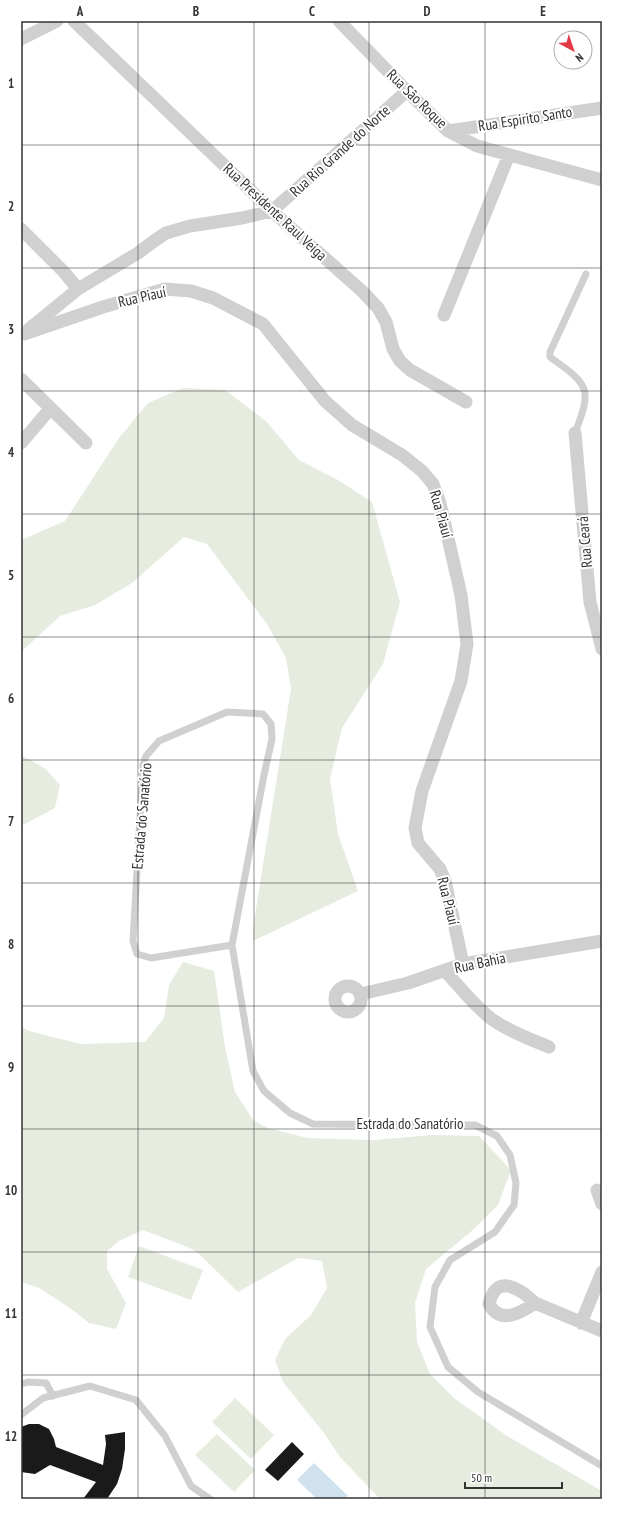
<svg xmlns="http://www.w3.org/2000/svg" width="623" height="1520" viewBox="0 0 623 1520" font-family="'PT Sans Narrow',sans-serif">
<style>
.green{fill:#e6ecdf}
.water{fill:#cfe2ee}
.building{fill:#1a1a1a}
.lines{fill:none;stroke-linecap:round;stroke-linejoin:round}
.service{stroke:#d0d0d0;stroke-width:7}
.minor{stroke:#d0d0d0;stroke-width:13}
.grid{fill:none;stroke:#333;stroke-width:1;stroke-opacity:0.55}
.labels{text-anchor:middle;stroke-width:4;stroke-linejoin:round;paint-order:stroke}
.street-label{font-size:15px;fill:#333;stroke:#fff}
.neatline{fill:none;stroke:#333;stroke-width:1.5}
.grid-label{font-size:13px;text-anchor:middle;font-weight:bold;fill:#333}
</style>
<rect width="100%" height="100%" fill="#fff"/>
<!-- green -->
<path class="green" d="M 183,388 L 225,390 L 266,421 L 299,460 L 338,480 L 372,502 L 400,602 L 383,664 L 342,728 L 330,779 L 338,834 L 358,891 L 253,941 L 253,928 L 291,689 L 286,658 L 267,624 L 207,544 L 184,537 L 132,583 L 95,605 L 60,616 L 21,652 L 21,540 L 65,521 L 119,438 L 148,403 Z
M 21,755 L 46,769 L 60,785 L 55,808 L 21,826 Z
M 183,962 L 214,971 L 225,1047 L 235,1092 L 253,1120 L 268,1128 L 307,1138 L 374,1140 L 432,1135 L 479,1136 L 511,1170 L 498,1205 L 474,1229 L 426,1269 L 415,1303 L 417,1342 L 430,1374 L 454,1398 L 507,1436 L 602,1491 L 602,1499 L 380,1499 L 340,1457 L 324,1433 L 283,1382 L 275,1360 L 285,1339 L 311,1315 L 327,1288 L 322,1261 L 298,1258 L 238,1292 L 199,1254 L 190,1248 L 143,1230 L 119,1241 L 107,1251 L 107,1269 L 126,1303 L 116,1329 L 89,1323 L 70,1308 L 39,1288 L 21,1282 L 21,1027 L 29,1031 L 81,1044 L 145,1042 L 164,1018 L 169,985 Z
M 139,1246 L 203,1270 L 191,1300 L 128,1277 Z
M 235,1398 L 274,1435 L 251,1459 L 212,1422 Z
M 217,1434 L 255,1470 L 234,1492 L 195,1455 Z"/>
<!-- water -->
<path class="water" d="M 314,1463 L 348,1496 L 344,1499 L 317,1499 L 297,1480 Z"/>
<!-- building -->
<path class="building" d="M 29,1424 L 39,1424 L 49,1429 L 54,1439 L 56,1447 L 103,1465 L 106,1444 L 105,1435 L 125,1432 L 125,1449 L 122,1469 L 117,1484 L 107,1499 L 83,1499 L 96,1482 L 50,1465 L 35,1474 L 21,1472 L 21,1427 Z
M 292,1442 L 304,1454 L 278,1481 L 265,1470 Z"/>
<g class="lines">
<!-- service -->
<path class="service" d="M 575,433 C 591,391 591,386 554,360 L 550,357 L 550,352 L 586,274
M 232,945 L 151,958 L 137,954 L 133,941 L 143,765 L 146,756 L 159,741 L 227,712 L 263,714 L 271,724 L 272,739 L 264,775 L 232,945 L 253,1071 L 264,1091 L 290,1113 L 313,1124 L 475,1125 L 497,1136 L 510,1155 L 516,1183 L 514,1205 L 495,1232 L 450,1260 L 435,1287 L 430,1327 L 448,1367 L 478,1392 L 602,1466
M 21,1384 L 28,1382 L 46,1383 L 53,1396
M 21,1415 L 43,1398 L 90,1386 L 136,1400 L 165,1436 L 191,1486 L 210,1499"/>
<!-- minor -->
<path class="minor" d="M 74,21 L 272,211 L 363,292 L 378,308 L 386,322 L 393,349 L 400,361 L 410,370 L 466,402
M 339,21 L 407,91 L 448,131 L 477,146 L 602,180
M 21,39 L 57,21
M 448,131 L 602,108
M 21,229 L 64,272 L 78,289
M 444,315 L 509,155
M 29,329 L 78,289 L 138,253 L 154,241 L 166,233 L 190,226 L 242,218 L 272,211 L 407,91
M 24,334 L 103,307 L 165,289 L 191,291 L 213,298 L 263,324 L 325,401 L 352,425 L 402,455 L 422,471 L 433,484 L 440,503 L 461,595 L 467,644 L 461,681 L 422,791 L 415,828 L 418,843 L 440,869 L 445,881 L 463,964
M 21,379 L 86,443
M 575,433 L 590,602 L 602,649
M 21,443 L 50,409
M 445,971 C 460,987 475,1007 493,1020 C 510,1032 530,1039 549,1047
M335 999a13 13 0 1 1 26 0a13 13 0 1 1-26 0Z
M 361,994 L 408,983 L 463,964 L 602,941
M 597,1190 L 602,1204
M 535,1303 C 521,1313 500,1325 489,1304 C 496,1273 520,1288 535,1303 L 602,1331
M 581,1323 L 602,1272"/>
</g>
<!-- grid -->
<path class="grid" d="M 138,21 L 138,1499M 254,21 L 254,1499M 369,21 L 369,1499M 485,21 L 485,1499M 21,145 L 602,145M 21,268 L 602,268M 21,391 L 602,391M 21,514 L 602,514M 21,637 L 602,637M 21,760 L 602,760M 21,883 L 602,883M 21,1006 L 602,1006M 21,1129 L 602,1129M 21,1252 L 602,1252M 21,1375 L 602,1375"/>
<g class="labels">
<!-- street labels -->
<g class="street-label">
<text transform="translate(417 99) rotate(44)" y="5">Rua São Roque</text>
<text transform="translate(525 119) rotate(-9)" y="5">Rua Espirito Santo</text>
<text transform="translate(340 151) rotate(-42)" y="5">Rua Rio Grande do Norte</text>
<text transform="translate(275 212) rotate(43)" y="5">Rua Presidente Raul Veiga</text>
<text transform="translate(142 297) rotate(-13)" y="5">Rua Piauí</text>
<text transform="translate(441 514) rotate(74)" y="5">Rua Piauí</text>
<text transform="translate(585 542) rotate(-95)" y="5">Rua Ceará</text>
<text transform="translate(142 816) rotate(-85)" y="5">Estrada do Sanatório</text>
<text transform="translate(448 901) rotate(76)" y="5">Rua Piauí</text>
<text transform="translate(480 963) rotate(-12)" y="5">Rua Bahia</text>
<text x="410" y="1129">Estrada do Sanatório</text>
</g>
</g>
<!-- border -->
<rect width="623" height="1520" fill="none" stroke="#ffffff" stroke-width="44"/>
<!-- north arrow -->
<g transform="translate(573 50) rotate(140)"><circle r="19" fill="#ffffff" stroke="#adadad"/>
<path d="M0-3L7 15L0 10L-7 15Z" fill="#e63946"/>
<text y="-6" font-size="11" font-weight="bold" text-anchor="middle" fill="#333333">N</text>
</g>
<!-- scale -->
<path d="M465 1482v6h97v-6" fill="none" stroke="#333333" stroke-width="2"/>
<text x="471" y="1482" font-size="12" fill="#333333" stroke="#ffffff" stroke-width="3" paint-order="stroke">50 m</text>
<rect x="22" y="22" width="579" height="1476" class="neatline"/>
<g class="grid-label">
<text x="80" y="16">A</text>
<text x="196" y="16">B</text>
<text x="312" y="16">C</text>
<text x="427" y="16">D</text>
<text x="543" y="16">E</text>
<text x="11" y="88">1</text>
<text x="11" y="211">2</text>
<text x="11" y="334">3</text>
<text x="11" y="457">4</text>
<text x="11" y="580">5</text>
<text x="11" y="703">6</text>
<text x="11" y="826">7</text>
<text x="11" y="949">8</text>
<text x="11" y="1072">9</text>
<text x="11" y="1195">10</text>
<text x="11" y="1318">11</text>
<text x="11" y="1441">12</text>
</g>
</svg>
